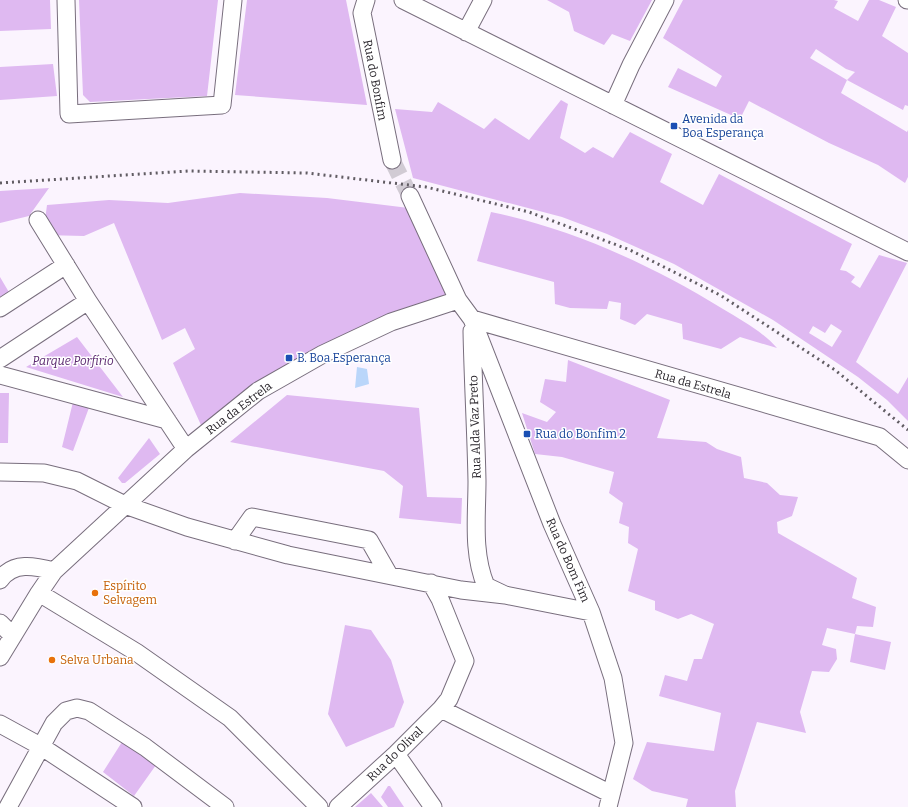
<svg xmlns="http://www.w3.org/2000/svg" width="908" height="807" viewBox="0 0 908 807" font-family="Bitter,serif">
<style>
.green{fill:#dfb9f1;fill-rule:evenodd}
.water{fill:#bad6fa}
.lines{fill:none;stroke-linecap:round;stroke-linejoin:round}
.minor-tunnel{stroke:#d1cbd4;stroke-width:17;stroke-dasharray:17 8;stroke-linecap:butt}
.minor-casing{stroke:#786e7d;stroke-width:19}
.minor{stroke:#fff;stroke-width:17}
.rail{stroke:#615c63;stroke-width:3;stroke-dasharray:2 4;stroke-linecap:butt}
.transit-dot{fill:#1a4fb4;stroke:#fff;stroke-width:1.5}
.food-dot{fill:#e8710a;stroke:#fff;stroke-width:1.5}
.labels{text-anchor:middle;stroke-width:3;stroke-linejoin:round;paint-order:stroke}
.street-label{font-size:12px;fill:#2a262c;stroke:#fff}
.transit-label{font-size:12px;fill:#164399;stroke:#fff;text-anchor:start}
.park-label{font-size:12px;font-style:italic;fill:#5a276f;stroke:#fff}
.food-label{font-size:12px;fill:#c56008;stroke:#fff;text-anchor:start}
</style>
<rect width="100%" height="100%" fill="#fbf4fe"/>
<!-- green -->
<path class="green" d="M 0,0 L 50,0 L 51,29 L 0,31 Z
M 79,0 L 218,0 L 207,96 L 90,102 L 83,95 Z
M 247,0 L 346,0 L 367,105 L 235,95 Z
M 547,0 L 652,0 L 630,41 L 612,34 L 604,45 L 574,31 L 569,12 Z
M 683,0 L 834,0 L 838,1 L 834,8 L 858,21 L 869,0 L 879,0 L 896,7 L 882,36 L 908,53 L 908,106 L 905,105 L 903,110 L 847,80 L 841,93 L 907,132 L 908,130 L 908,177 L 905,183 L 878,165 L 829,143 L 749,101 L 740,119 L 668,87 L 678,68 L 716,87 L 722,76 L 663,38 ZM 816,49 L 846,69 L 855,72 L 847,80 L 810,58 Z
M 53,64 L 57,96 L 0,100 L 0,67 Z
M 561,100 L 568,104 L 560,138 L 585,153 L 593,147 L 613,158 L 630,132 L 672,154 L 660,182 L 703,205 L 719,174 L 852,244 L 840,270 L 846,271 L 855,277 L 851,282 L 860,288 L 879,255 L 907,263 L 856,362 L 898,394 L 908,377 L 908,421 L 887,400 L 858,377 L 773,320 L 674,264 L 607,234 L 562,217 L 413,178 L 395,109 L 432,112 L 438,102 L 484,129 L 495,118 L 529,140 ZM 831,324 L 842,331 L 832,347 L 809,333 L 813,326 L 825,333 Z
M 49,188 L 29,216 L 0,223 L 0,191 Z
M 240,193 L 327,198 L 417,209 L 458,300 L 275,381 L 205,434 L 173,363 L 195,349 L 185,328 L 162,340 L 114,223 L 84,236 L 43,235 L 47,205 L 109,200 L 168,203 Z
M 491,212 C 572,229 652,265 723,309 C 741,320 762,331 777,348 L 740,337 L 721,349 L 683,339 L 682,324 L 647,314 L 635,325 L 620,319 L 621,303 L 609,301 L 607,309 L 570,308 L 555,304 L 554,282 L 477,261 Z
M 0,277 L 10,294 L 0,300 Z
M 77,337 L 123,397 L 26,367 Z
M 568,360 L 670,400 L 657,438 L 706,442 L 717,449 L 741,457 L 744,478 L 767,483 L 780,495 L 798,497 L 792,516 L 777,522 L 778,533 L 857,578 L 852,598 L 876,607 L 873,627 L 857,626 L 855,634 L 891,642 L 885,670 L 850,662 L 855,634 L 827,628 L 822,645 L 836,649 L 837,659 L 829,672 L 812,671 L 800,712 L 806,733 L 757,722 L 735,791 L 736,807 L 686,807 L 688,799 L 652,791 L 633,779 L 647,742 L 714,751 L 721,713 L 659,696 L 665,675 L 687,681 L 694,659 L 702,659 L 714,624 L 691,614 L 678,619 L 655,610 L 655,601 L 628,591 L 638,549 L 628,543 L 629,527 L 619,523 L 623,503 L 609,493 L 614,472 L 562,457 L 535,454 L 522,413 L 547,422 L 556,412 L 540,402 L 545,379 L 566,382 Z
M 0,393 L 9,393 L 8,443 L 0,443 Z
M 287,395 L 419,408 L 427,497 L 462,498 L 461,524 L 399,518 L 403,486 L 384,471 L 230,442 Z
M 73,402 L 90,405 L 73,451 L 62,447 Z
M 149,438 L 160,454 L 125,483 L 122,483 L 118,478 Z
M 345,625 L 371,630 L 391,660 L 404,702 L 394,727 L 346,747 L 328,714 Z
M 122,742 L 156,765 L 134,796 L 103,772 Z
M 388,786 L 390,786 L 404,807 L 388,807 L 381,797 Z
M 371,793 L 383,807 L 355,807 Z"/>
<!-- water -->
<path class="water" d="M 357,367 L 367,369 L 369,384 L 355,388 Z"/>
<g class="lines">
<!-- minor-tunnel -->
<path class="minor-tunnel" d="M 392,160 L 410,196"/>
<!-- minor casing -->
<g class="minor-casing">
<path id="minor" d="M 66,0 L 69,114 L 222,105 L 233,0
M 366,0 L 362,13 L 392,160
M 403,0 L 908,252
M 907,0 L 908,0
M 466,32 L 483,0
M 613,105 L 631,65 L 665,0
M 410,196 L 458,300 L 472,319 L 552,524 L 591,612 L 613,678 L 624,743 L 608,807
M 38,220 L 88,301
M 0,308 L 66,265
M 472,319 L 880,437 L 908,460
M 472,331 C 473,381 476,431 477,481 C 477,516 472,553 486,586 L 505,595 L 591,612
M 0,359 L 88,301 L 186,449
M 0,375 L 167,420
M 0,472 L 44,473 L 77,481 L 125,505 L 187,527 L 288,555 L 461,590 L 505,595
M 235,541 L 252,517 L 369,540 L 389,575
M 0,580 C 13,561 35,566 54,571
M 39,593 L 136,652 L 230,718 L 319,807
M 0,623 L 13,636
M 0,657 L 39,593 L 54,571 L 186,449 L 258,391 L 323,354 L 391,322 L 458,300
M 441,709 L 611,794
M 0,724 L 42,747 L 133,807
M 396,754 L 433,807
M 8,807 L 54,723 L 66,711 L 77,708 L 89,711 L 145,747 L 225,807
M 338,807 L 396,754 L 441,709 L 449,699 L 465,661 L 440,599 L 431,583"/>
</g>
<!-- minor -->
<use href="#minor" class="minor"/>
<!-- rail -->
<path class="rail" d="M 0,183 L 188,171 L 307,173 L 426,187 L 529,212 L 630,250 L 720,295 L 835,370 L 908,430"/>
</g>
<!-- markers -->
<g class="transit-dot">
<rect x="670" y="122" width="8" height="8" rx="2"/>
<rect x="285" y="354" width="8" height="8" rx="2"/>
<rect x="523" y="430" width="8" height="8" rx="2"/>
</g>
<g class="food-dot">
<circle cx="95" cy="593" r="4"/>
<circle cx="52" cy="660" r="4"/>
</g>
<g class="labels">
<!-- street labels -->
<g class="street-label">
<text transform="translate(375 80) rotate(79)" y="4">Rua do Bonfim</text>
<text transform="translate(693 384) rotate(16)" y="4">Rua da Estrela</text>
<text transform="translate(239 408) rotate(-37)" y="4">Rua da Estrela</text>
<text transform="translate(475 427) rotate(-92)" y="4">Rua Alda Vaz Preto</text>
<text transform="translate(568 560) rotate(66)" y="4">Rua do Bom Fim</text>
<text transform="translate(395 754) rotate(-44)" y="4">Rua do Olival</text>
</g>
<!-- transit labels -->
<g class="transit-label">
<text x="682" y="123">Avenida da<tspan x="682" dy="14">Boa Esperança</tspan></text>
<text x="297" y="362">B. Boa Esperança</text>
<text x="535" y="438">Rua do Bonfim 2</text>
</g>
<!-- park labels -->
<g class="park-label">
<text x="73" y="365">Parque Porfírio</text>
</g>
<!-- food labels -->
<g class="food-label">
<text x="103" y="590">Espírito<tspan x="103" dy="14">Selvagem</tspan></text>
<text x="60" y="664">Selva Urbana</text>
</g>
</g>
</svg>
